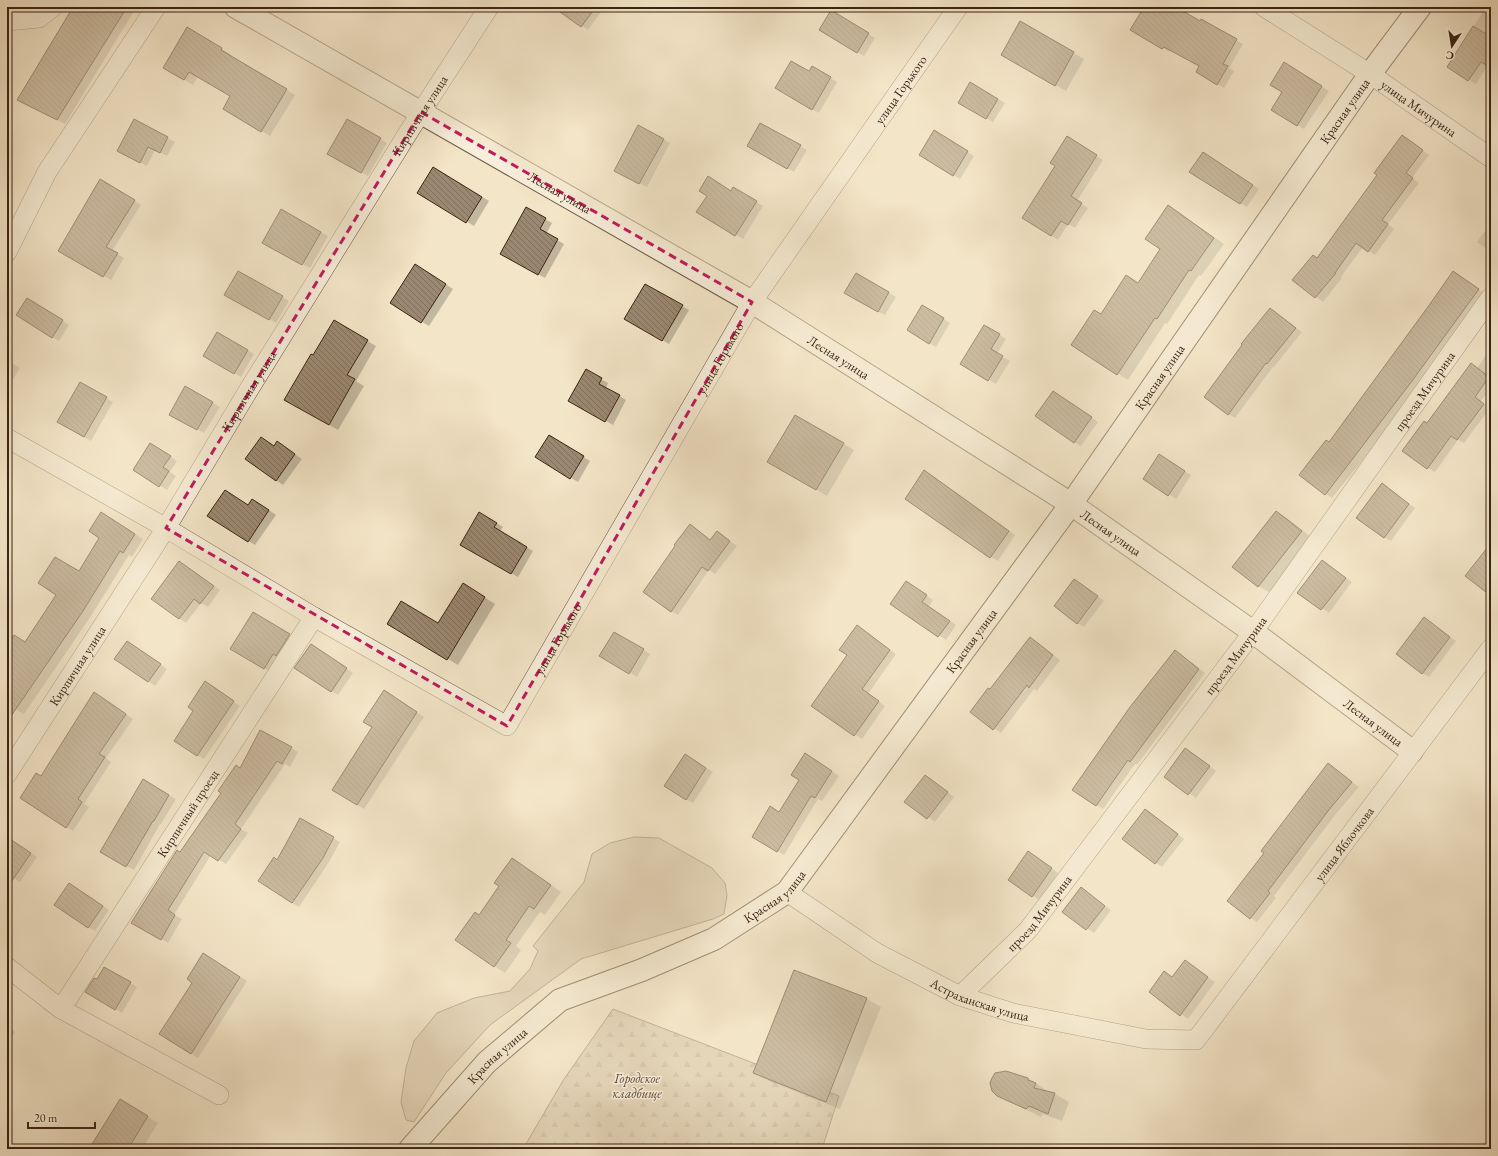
<svg xmlns="http://www.w3.org/2000/svg" width="1498" height="1156" viewBox="0 0 1498 1156" font-family="'EB Garamond',serif">
<style>
.grass{fill:#d4c4a8;stroke:#88745e}
.forest{fill:url(#forest-firs);stroke:#88745e}
.shadow{fill:#0003}
.building{fill:url(#building-back-hatch);stroke:#3b2313}
.lines{fill:none;stroke-linecap:round;stroke-linejoin:round}
.minor-casing{stroke:#695440;stroke-width:20}
.tertiary-casing{stroke:#695440;stroke-width:24}
.secondary-casing{stroke:#3b2313;stroke-width:24}
.minor{stroke:#f7eedb;stroke-width:19}
.tertiary{stroke:#f7eedb;stroke-width:22}
.secondary{stroke:#f7eedb;stroke-width:22}
.marked{fill:none;stroke:#c2185b;stroke-width:3;stroke-dasharray:8 5;stroke-linejoin:round}
.labels{text-anchor:middle;stroke-width:3;stroke-linejoin:round;paint-order:stroke}
.street-label{font-size:13px;fill:#3b2313;stroke:#f7eedb}
.park-label{font-size:13px;font-style:italic;fill:#614b38;stroke:#f7eedb}
</style>
<defs>
<pattern id="forest-firs" width="22" height="20" patternUnits="userSpaceOnUse"><rect width="22" height="20" fill="#d4c4a8"/><path d="M5 1l3.5 6h-7zM16 11l3.5 6h-7z" fill="#b7a890"/></pattern>
<pattern id="building-back-hatch" width="6" height="6" patternUnits="userSpaceOnUse"><rect width="6" height="6" fill="#9b8871"/><path d="M-1 5l2 2M0 0l6 6M5-1l2 2" fill="none" stroke="#806f5c"/></pattern>
</defs>
<rect width="100%" height="100%" fill="#f3e5c7"/>
<filter id="stains"><feTurbulence type="fractalNoise" baseFrequency=".005" numOctaves="4"/><feColorMatrix values="0 0 0 0 .2 0 0 0 0 .09 0 0 0 0 .02 0 0 0 .5 -.17"/></filter>
<radialGradient id="worn" r=".72"><stop offset=".6" stop-color="#630" stop-opacity="0"/><stop offset="1" stop-color="#630" stop-opacity=".3"/></radialGradient>
<!-- grass -->
<path class="grass" d="M 634,837 L 659,838 L 712,868 L 725,883 L 727,895 L 724,914 L 713,919 L 581,959 L 490,1025 L 446,1073 L 414,1122 L 406,1120 L 401,1102 L 406,1068 L 414,1041 L 437,1013 L 474,998 L 510,991 L 530,969 L 538,951 L 533,946 L 584,882 L 592,854 L 610,843 Z"/>
<!-- forest -->
<path class="forest" d="M 613,1009 L 839,1096 L 822,1149 L 523,1149 L 564,1079 Z"/>
<!-- shadow -->
<path class="shadow" d="M 74,7 L 128,7 L 134,11 L 65,124 L 25,103 Z
M 465,7 L 474,7 L 472,11 Z
M 555,7 L 603,7 L 604,8 L 588,30 Z
M 1145,7 L 1174,7 L 1201,22 L 1202,21 L 1243,44 L 1229,68 L 1234,71 L 1224,88 L 1197,72 L 1200,66 L 1171,50 L 1170,52 L 1131,30 Z
M 1486,7 L 1491,7 L 1491,67 L 1488,65 L 1476,84 L 1448,67 Z
M 832,11 L 875,38 L 864,56 L 820,30 Z
M 1020,22 L 1084,59 L 1066,91 L 1002,55 Z
M 188,29 L 230,54 L 229,56 L 295,95 L 270,136 L 224,109 L 231,96 L 198,76 L 193,85 L 164,68 Z
M 812,67 L 837,82 L 819,113 L 776,87 L 809,73 Z
M 1291,68 L 1329,91 L 1304,129 L 1272,109 L 1283,91 Z
M 970,83 L 1005,103 L 993,122 L 959,102 Z
M 134,120 L 175,142 L 167,156 L 155,150 L 147,166 L 125,154 Z
M 347,120 L 387,143 L 368,176 L 328,154 Z
M 761,124 L 807,150 L 794,172 L 748,146 Z
M 934,132 L 974,156 L 960,179 L 920,155 Z
M 663,139 L 670,143 L 647,187 L 622,174 Z
M 1409,140 L 1429,155 L 1412,178 L 1419,183 L 1388,224 L 1394,229 L 1375,255 L 1363,247 L 1341,277 L 1342,278 L 1323,302 L 1294,280 L 1318,259 L 1379,175 Z
M 1074,141 L 1103,160 L 1077,201 L 1088,208 L 1075,228 L 1068,224 L 1058,240 L 1023,217 Z
M 1210,157 L 1259,189 L 1247,207 L 1240,203 Z
M 434,168 L 489,201 L 474,226 L 419,193 Z
M 108,184 L 141,205 L 112,251 L 124,258 L 111,280 L 59,250 Z
M 733,188 L 763,206 L 743,239 L 698,212 L 731,192 Z
M 1169,206 L 1224,244 L 1201,276 L 1199,275 L 1167,324 L 1165,323 L 1128,380 L 1072,344 L 1101,315 L 1138,284 L 1161,249 Z
M 526,208 L 552,223 L 546,234 L 564,244 L 545,278 L 501,254 Z
M 282,210 L 328,236 L 310,268 L 263,242 Z
M 1491,223 L 1491,252 L 1477,242 Z
M 422,269 L 453,289 L 429,326 L 391,303 Z
M 239,272 L 289,301 L 276,323 L 226,294 Z
M 856,274 L 896,297 L 885,315 L 845,293 Z
M 1460,276 L 1485,294 L 1377,442 L 1332,498 L 1326,494 L 1329,443 Z
M 645,285 L 689,310 L 669,344 L 626,319 Z
M 34,303 L 69,325 L 59,341 L 52,337 Z
M 922,306 L 950,323 L 936,347 L 929,343 Z
M 1270,309 L 1302,332 L 1274,367 L 1273,367 L 1235,418 L 1228,414 Z
M 334,322 L 376,346 L 356,381 L 364,386 L 338,430 L 286,400 Z
M 985,326 L 1006,339 L 997,354 L 1010,361 L 996,384 L 962,364 Z
M 218,333 L 254,354 L 241,377 L 204,355 Z
M 1491,348 L 1491,388 L 1481,401 L 1490,408 L 1464,443 L 1458,440 L 1435,472 L 1428,468 L 1427,424 L 1477,368 Z
M 7,360 L 20,368 L 7,389 Z
M 586,371 L 608,383 L 606,388 L 626,400 L 613,425 L 570,400 Z
M 80,383 L 113,402 L 91,441 L 58,422 Z
M 186,387 L 220,407 L 204,433 L 171,414 Z
M 1060,396 L 1098,422 L 1081,446 L 1074,442 Z
M 796,416 L 854,450 L 827,496 L 769,462 Z
M 549,436 L 590,461 L 578,482 L 536,457 Z
M 274,447 L 284,447 L 302,459 L 283,485 L 246,459 Z
M 157,448 L 177,461 L 170,472 L 176,476 L 167,490 L 134,469 Z
M 1166,460 L 1191,475 L 1176,499 L 1144,479 Z
M 931,476 L 1015,535 L 998,561 L 991,557 Z
M 1389,489 L 1415,508 L 1391,541 L 1384,537 Z
M 260,504 L 276,515 L 255,545 L 209,516 Z
M 1277,512 L 1287,518 L 1312,538 L 1269,592 L 1258,586 Z
M 480,513 L 503,527 L 500,532 L 533,551 L 518,577 L 462,545 Z
M 110,518 L 143,539 L 132,557 L 129,555 L 91,616 L 24,714 L 7,704 L 7,647 L 25,642 L 79,572 L 101,537 Z
M 690,525 L 711,540 L 717,532 L 737,546 L 715,574 L 709,570 L 678,615 L 671,611 Z
M 1322,561 L 1352,582 L 1329,613 L 1299,593 Z
M 180,562 L 220,590 L 208,607 L 201,603 L 186,623 L 152,599 Z
M 1075,580 L 1104,601 L 1084,627 L 1077,623 Z
M 913,586 L 933,600 L 929,606 L 956,625 L 946,640 L 892,603 Z
M 473,590 L 495,604 L 458,665 L 389,623 L 438,625 Z
M 253,613 L 296,639 L 271,672 L 231,649 Z
M 1431,623 L 1456,641 L 1429,677 L 1422,673 Z
M 864,631 L 896,654 L 868,694 L 885,706 L 862,739 L 813,706 Z
M 614,633 L 650,654 L 637,677 L 601,656 Z
M 1037,643 L 1060,660 L 1037,691 L 1034,689 L 1001,733 L 971,712 L 991,690 Z
M 134,646 L 167,669 L 155,686 L 116,659 Z
M 318,650 L 353,673 L 338,695 L 295,668 Z
M 1175,651 L 1205,673 L 1137,765 L 1135,764 L 1103,809 L 1096,805 Z
M 213,687 L 240,706 L 204,759 L 197,755 Z
M 391,696 L 424,717 L 364,809 L 357,805 L 374,727 Z
M 101,697 L 133,719 L 106,758 L 111,762 L 84,804 L 89,807 L 73,831 L 66,827 L 42,777 Z
M 261,731 L 298,752 L 290,767 L 285,764 L 241,829 L 248,833 L 226,864 L 211,855 L 174,915 L 182,919 L 168,943 L 133,922 L 222,792 L 241,769 Z
M 1192,753 L 1216,771 L 1196,798 L 1165,776 Z
M 686,755 L 713,772 L 693,803 L 686,799 Z
M 812,758 L 839,776 L 822,801 L 818,799 L 784,855 L 753,836 L 779,813 L 801,779 Z
M 1328,765 L 1359,787 L 1335,815 L 1274,896 L 1276,898 L 1257,922 L 1251,918 L 1265,853 Z
M 926,776 L 954,797 L 935,822 L 906,802 Z
M 144,781 L 176,799 L 161,824 L 160,824 L 134,870 L 101,851 Z
M 1152,814 L 1184,839 L 1162,867 L 1123,839 Z
M 301,820 L 340,842 L 329,862 L 299,907 L 292,903 L 278,861 Z
M 7,837 L 37,857 L 20,882 L 7,874 Z
M 1035,856 L 1058,873 L 1040,900 L 1033,896 Z
M 513,859 L 561,892 L 545,915 L 540,912 L 516,946 L 521,950 L 505,973 L 494,966 L 479,916 L 500,886 Z
M 76,888 L 109,910 L 95,931 L 88,927 Z
M 1081,889 L 1111,910 L 1094,933 L 1064,912 Z
M 211,958 L 247,981 L 198,1058 L 160,1033 Z
M 1192,966 L 1215,982 L 1188,1019 L 1150,992 L 1165,972 L 1173,978 Z
M 105,968 L 137,987 L 122,1013 L 87,992 L 97,981 Z
M 867,999 L 881,1007 L 840,1109 L 769,1081 L 755,1073 Z
M 7,1027 L 15,1032 L 7,1045 Z
M 1006,1072 L 1028,1078 L 1042,1087 L 1049,1093 L 1055,1094 L 1069,1102 L 1062,1121 L 1043,1114 L 1041,1117 L 997,1095 Z
M 131,1106 L 158,1123 L 142,1149 L 90,1149 Z"/>
<!-- building -->
<path class="building" d="M 73,7 L 127,7 L 57,120 L 17,100 Z
M 553,7 L 596,7 L 581,27 Z
M 1144,7 L 1176,7 L 1200,21 L 1201,19 L 1237,39 L 1223,64 L 1228,66 L 1217,85 L 1196,72 L 1199,66 L 1164,47 L 1162,49 L 1130,30 Z
M 831,10 L 869,33 L 857,53 L 819,30 Z
M 1020,21 L 1074,52 L 1055,86 L 1001,55 Z
M 1473,26 L 1491,37 L 1491,68 L 1481,62 L 1468,81 L 1447,67 Z
M 187,27 L 222,48 L 221,50 L 287,89 L 261,132 L 223,109 L 230,96 L 189,72 L 184,80 L 163,68 Z
M 791,61 L 809,71 L 812,66 L 831,77 L 812,110 L 775,88 Z
M 1284,62 L 1322,86 L 1297,126 L 1271,110 L 1282,92 L 1270,85 Z
M 970,82 L 998,99 L 986,119 L 958,103 Z
M 134,119 L 168,137 L 160,153 L 148,147 L 140,163 L 117,151 Z
M 347,119 L 381,138 L 361,173 L 327,154 Z
M 760,123 L 801,145 L 787,169 L 747,146 Z
M 638,125 L 664,139 L 639,184 L 614,171 Z
M 934,130 L 968,151 L 953,176 L 919,155 Z
M 1402,135 L 1423,150 L 1406,173 L 1413,178 L 1382,220 L 1388,224 L 1368,252 L 1356,243 L 1335,273 L 1336,273 L 1315,298 L 1292,280 L 1313,255 L 1317,258 L 1377,175 L 1374,173 Z
M 1067,136 L 1097,155 L 1071,196 L 1082,203 L 1068,225 L 1061,221 L 1051,236 L 1022,218 L 1055,166 L 1050,163 Z
M 1203,152 L 1253,185 L 1240,204 L 1189,172 Z
M 433,167 L 482,197 L 466,223 L 417,193 Z
M 708,176 L 731,191 L 733,187 L 757,201 L 735,236 L 696,212 L 707,196 L 699,191 Z
M 100,179 L 135,200 L 106,247 L 118,253 L 103,277 L 58,251 Z
M 1168,205 L 1214,238 L 1191,271 L 1189,270 L 1157,319 L 1155,318 L 1117,375 L 1071,345 L 1094,310 L 1101,314 L 1126,275 L 1138,283 L 1160,249 L 1145,239 Z
M 526,207 L 546,218 L 540,229 L 558,239 L 538,275 L 500,254 Z
M 281,209 L 321,232 L 302,265 L 262,243 Z
M 415,264 L 446,284 L 421,323 L 390,303 Z
M 238,271 L 283,296 L 269,320 L 224,295 Z
M 1453,271 L 1479,289 L 1412,381 L 1325,495 L 1299,475 L 1326,440 L 1329,442 L 1430,304 Z
M 856,273 L 889,292 L 878,312 L 844,293 Z
M 645,284 L 683,305 L 662,341 L 624,319 Z
M 27,298 L 63,320 L 52,338 L 16,315 Z
M 922,305 L 944,318 L 929,344 L 907,330 Z
M 1270,308 L 1296,328 L 1267,364 L 1266,363 L 1228,415 L 1204,397 L 1242,345 L 1241,344 Z
M 334,320 L 368,340 L 347,375 L 355,379 L 329,425 L 284,400 L 311,354 L 313,355 Z
M 984,325 L 1000,334 L 991,349 L 1003,356 L 988,381 L 960,364 Z
M 217,332 L 248,350 L 234,374 L 203,356 Z
M 1471,363 L 1489,377 L 1475,397 L 1484,404 L 1457,440 L 1451,436 L 1427,469 L 1402,451 L 1424,421 L 1427,423 Z
M 586,369 L 602,378 L 599,384 L 620,395 L 605,422 L 568,401 Z
M 80,382 L 107,397 L 84,437 L 57,422 Z
M 185,386 L 213,402 L 197,430 L 169,415 Z
M 1053,391 L 1092,417 L 1074,443 L 1035,416 Z
M 795,415 L 844,443 L 816,490 L 767,462 Z
M 549,435 L 584,456 L 570,479 L 535,457 Z
M 261,437 L 274,446 L 277,441 L 295,454 L 276,481 L 245,459 Z
M 150,443 L 171,456 L 163,467 L 169,471 L 159,487 L 133,470 Z
M 1159,454 L 1185,471 L 1168,496 L 1143,479 Z
M 924,470 L 1009,531 L 990,558 L 905,499 Z
M 1382,483 L 1409,504 L 1384,538 L 1356,518 Z
M 225,490 L 248,505 L 252,499 L 269,510 L 248,542 L 207,516 Z
M 1276,511 L 1302,531 L 1258,587 L 1232,567 Z
M 101,512 L 135,534 L 123,553 L 120,551 L 83,611 L 7,722 L 7,645 L 14,635 L 25,642 L 56,595 L 38,583 L 55,557 L 79,571 L 99,538 L 89,531 Z
M 479,512 L 497,523 L 494,527 L 527,547 L 511,574 L 460,545 Z
M 690,524 L 710,540 L 717,531 L 730,541 L 708,571 L 702,567 L 671,612 L 643,592 L 675,546 L 674,545 Z
M 1491,543 L 1491,596 L 1465,576 Z
M 1322,560 L 1346,578 L 1321,610 L 1297,593 Z
M 179,561 L 214,586 L 200,604 L 194,599 L 179,619 L 151,599 Z
M 1074,579 L 1098,596 L 1077,624 L 1054,606 Z
M 906,581 L 927,595 L 922,602 L 950,621 L 938,637 L 890,604 Z
M 463,583 L 485,597 L 447,660 L 387,624 L 401,601 L 438,623 Z
M 253,612 L 290,634 L 276,656 L 273,654 L 264,669 L 230,649 Z
M 1424,617 L 1450,637 L 1422,674 L 1396,654 Z
M 857,625 L 890,650 L 862,689 L 879,701 L 854,736 L 811,706 L 847,655 L 839,650 Z
M 614,632 L 644,649 L 629,674 L 599,656 Z
M 1030,637 L 1053,655 L 1029,688 L 1027,685 L 993,730 L 970,712 L 988,688 L 990,689 Z
M 127,641 L 161,664 L 148,682 L 114,659 Z
M 311,644 L 347,668 L 331,692 L 294,668 Z
M 1175,650 L 1199,669 L 1130,762 L 1128,760 L 1096,806 L 1072,790 L 1130,707 Z
M 205,681 L 234,701 L 197,756 L 174,741 L 193,711 L 188,707 Z
M 384,690 L 417,712 L 357,805 L 332,790 L 372,727 L 363,722 Z
M 94,692 L 126,714 L 99,754 L 105,757 L 78,799 L 82,802 L 66,828 L 20,798 L 36,773 L 41,776 Z
M 260,730 L 292,747 L 282,764 L 277,761 L 235,824 L 241,829 L 218,861 L 204,852 L 168,910 L 175,915 L 161,940 L 131,923 L 177,850 L 180,852 L 221,793 L 218,791 L 236,765 L 240,768 Z
M 1185,748 L 1210,766 L 1188,795 L 1164,777 Z
M 805,753 L 832,771 L 815,798 L 811,796 L 777,852 L 752,837 L 770,806 L 779,812 L 799,780 L 791,775 Z
M 685,754 L 706,768 L 686,800 L 664,786 Z
M 1328,763 L 1352,782 L 1328,811 L 1268,891 L 1270,893 L 1250,919 L 1227,901 L 1264,853 L 1261,851 Z
M 925,775 L 948,792 L 927,819 L 904,802 Z
M 143,779 L 169,795 L 154,821 L 153,821 L 126,867 L 100,852 Z
M 1145,809 L 1178,834 L 1155,864 L 1122,839 Z
M 300,818 L 334,837 L 323,858 L 292,903 L 258,881 L 274,857 L 277,860 Z
M 7,837 L 31,853 L 7,888 Z
M 1028,851 L 1052,868 L 1032,897 L 1008,880 Z
M 512,858 L 551,885 L 534,909 L 529,906 L 506,940 L 511,943 L 494,967 L 455,940 L 475,912 L 479,915 L 499,886 L 494,883 Z
M 69,883 L 103,906 L 88,928 L 54,905 Z
M 1081,887 L 1105,906 L 1086,930 L 1062,912 Z
M 203,953 L 240,977 L 191,1054 L 159,1034 L 192,983 L 187,979 Z
M 1185,960 L 1208,977 L 1180,1016 L 1149,992 L 1164,971 L 1172,977 Z
M 104,967 L 131,982 L 115,1010 L 85,992 L 94,978 L 97,979 Z
M 794,970 L 867,998 L 826,1102 L 753,1073 Z
M 1006,1071 L 1028,1078 L 1028,1080 L 1036,1083 L 1034,1088 L 1055,1093 L 1048,1114 L 1029,1106 L 1026,1109 L 997,1096 L 992,1091 L 990,1083 L 992,1078 L 995,1073 Z
M 120,1099 L 148,1116 L 128,1149 L 89,1149 Z"/>
<g class="lines">
<!-- minor casing -->
<g class="minor-casing">
<g id="minor">
<path id="s1" d="M 1264,7 L 1370,74 L 1491,158"/>
<path d="M 7,21 L 39,18 L 53,7"/>
<path d="M 7,252 L 47,172 L 156,7"/>
<path id="s2" d="M 7,438 L 166,528 L 314,617 L 507,726 L 752,302 L 958,7"/>
<path id="s3" d="M 7,774 L 166,528 L 248,391 L 421,112 L 489,7"/>
<path id="s4" d="M 787,892 L 877,953 L 960,996 L 1013,1013 L 1146,1039 L 1196,1040 L 1491,648"/>
<path d="M 7,967 L 61,1009 L 219,1095"/>
<path id="s5" d="M 960,996 L 1028,930 L 1253,632 L 1491,297"/>
<path id="s6" d="M 61,1009 L 314,617"/>
</g>
</g>
<!-- tertiary casing -->
<g class="tertiary-casing">
<g id="tertiary">
<path id="s7" d="M 236,7 L 752,302 L 1071,504 L 1253,632 L 1412,751"/>
</g>
</g>
<!-- secondary casing -->
<g class="secondary-casing">
<g id="secondary">
<path id="s8" d="M 410,1149 L 487,1062 L 560,1000 L 642,970 L 714,939 L 787,892 L 1071,504 L 1370,74 L 1420,7"/>
</g>
</g>
<!-- minor -->
<use href="#minor" class="minor"/>
<!-- tertiary -->
<use href="#tertiary" class="tertiary"/>
<!-- secondary -->
<use href="#secondary" class="secondary"/>
</g>
<!-- marked area -->
<path d="M0 0H1498V1156H0ZM 421,112 L 752,302 L 507,726 L 166,528 Z" fill="#f3e5c7" fill-opacity=".55" fill-rule="evenodd"/>
<path class="marked" d="M 421,112 L 752,302 L 507,726 L 166,528 Z"/>
<g class="labels">
<!-- street labels -->
<g class="street-label">
<text dy="5" stroke="none"><textPath href="#s2" startOffset="1326">улица Горького</textPath></text>
<text dy="5" stroke="none"><textPath href="#s1" startOffset="185">улица Мичурина</textPath></text>
<text dy="5" stroke="none"><textPath href="#s8" startOffset="1424">Красная улица</textPath></text>
<text dy="5" stroke="none"><textPath href="#s3" startOffset="777">Кирпичная улица</textPath></text>
<text dy="5" stroke="none"><textPath href="#s7" startOffset="373">Лесная улица</textPath></text>
<text dy="5" stroke="none"><textPath href="#s7" startOffset="697">Лесная улица</textPath></text>
<text dy="5" stroke="none"><textPath href="#s2" startOffset="1002">улица Горького</textPath></text>
<text dy="5" stroke="none"><textPath href="#s8" startOffset="1100">Красная улица</textPath></text>
<text dy="5" stroke="none"><textPath href="#s3" startOffset="453">Кирпичная улица</textPath></text>
<text dy="5" stroke="none"><textPath href="#s5" startOffset="764">проезд Мичурина</textPath></text>
<text dy="5" stroke="none"><textPath href="#s7" startOffset="1021">Лесная улица</textPath></text>
<text dy="5" stroke="none"><textPath href="#s2" startOffset="678">улица Горького</textPath></text>
<text dy="5" stroke="none"><textPath href="#s8" startOffset="776">Красная улица</textPath></text>
<text dy="5" stroke="none"><textPath href="#s5" startOffset="439">проезд Мичурина</textPath></text>
<text dy="5" stroke="none"><textPath href="#s3" startOffset="129">Кирпичная улица</textPath></text>
<text dy="5" stroke="none"><textPath href="#s7" startOffset="1345">Лесная улица</textPath></text>
<text dy="5" stroke="none"><textPath href="#s6" startOffset="233">Кирпичный проезд</textPath></text>
<text dy="5" stroke="none"><textPath href="#s4" startOffset="689">улица Яблочкова</textPath></text>
<text dy="5" stroke="none"><textPath href="#s8" startOffset="452">Красная улица</textPath></text>
<text dy="5" stroke="none"><textPath href="#s5" startOffset="115">проезд Мичурина</textPath></text>
<text dy="5" stroke="none"><textPath href="#s4" startOffset="222">Астраханская улица</textPath></text>
<text dy="5" stroke="none"><textPath href="#s8" startOffset="128">Красная улица</textPath></text>
</g>
<!-- park labels -->
<g class="park-label">
<text x="637" y="1083">Городское<tspan x="637" dy="15">кладбище</tspan></text>
</g>
</g>
<!-- margin -->
<rect width="1498" height="1156" fill="none" stroke="#f3e5c7" stroke-width="24"/>
<rect x="8" y="8" width="1482" height="1140" fill="none" stroke="#3b2313" stroke-width="2"/>
<rect x="12" y="12" width="1474" height="1132" fill="none" stroke="#3b2313"/>
<!-- north arrow -->
<g transform="translate(1452 46) rotate(192)" stroke="#f7eedb" stroke-width="3" paint-order="stroke">
<path d="M0-3L7 15L0 10L-7 15Z" fill="#3b2313"/>
<text y="-6" font-size="11" font-weight="bold" text-anchor="middle" fill="#3b2313">С</text>
</g>
<!-- scale -->
<path d="M28 1122v6h67v-6" fill="none" stroke="#3b2313" stroke-width="2"/>
<text x="34" y="1122" font-size="12" fill="#3b2313" stroke="#f7eedb" stroke-width="3" paint-order="stroke">20 m</text>
<rect width="100%" height="100%" filter="url(#stains)"/>
<rect width="100%" height="100%" fill="url(#worn)"/>
</svg>
